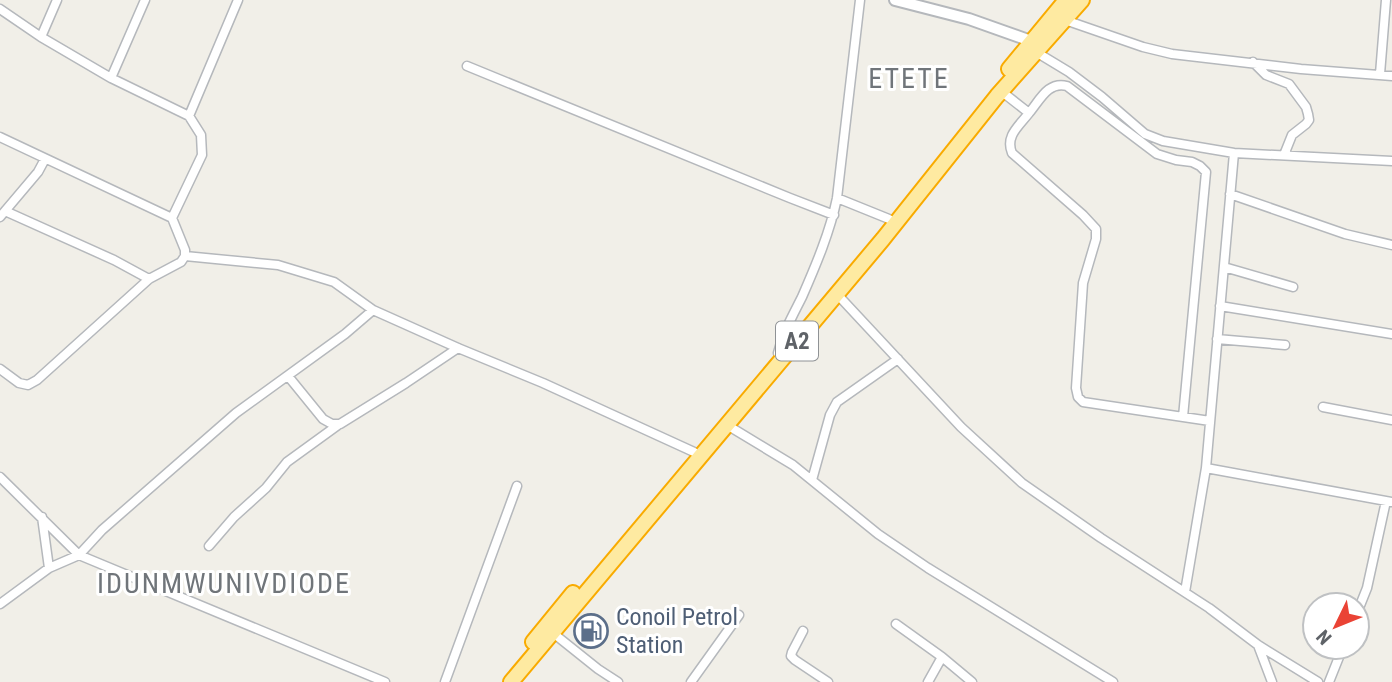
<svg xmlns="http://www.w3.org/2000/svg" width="1392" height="682" viewBox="0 0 1392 682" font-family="'Roboto Condensed',sans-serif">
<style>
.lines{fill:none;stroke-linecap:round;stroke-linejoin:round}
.minor-casing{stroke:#b5b8bc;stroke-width:11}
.tertiary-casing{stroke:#b5b8bc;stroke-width:14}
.trunk-casing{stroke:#f9ab00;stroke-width:18}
.minor{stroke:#fff;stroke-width:8}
.tertiary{stroke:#fff;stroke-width:10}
.trunk{stroke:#feeaa1;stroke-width:14}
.labels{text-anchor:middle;stroke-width:6;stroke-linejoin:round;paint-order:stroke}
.shield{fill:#fff;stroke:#8f9295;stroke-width:2}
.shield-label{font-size:23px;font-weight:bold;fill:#5f6368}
.service-label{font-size:24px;fill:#4e5e75;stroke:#fff;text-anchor:start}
.quarter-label{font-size:28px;letter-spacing:2px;fill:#70757a;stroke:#fff}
</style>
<rect width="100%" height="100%" fill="#f1efe8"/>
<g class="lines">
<!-- minor casing -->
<g class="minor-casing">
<path id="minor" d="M 0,9 L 41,37 L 111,78 L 189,116 L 201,135 L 202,155 L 172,218 L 185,250 L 185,256 L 181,262 L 149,279 L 37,380 L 28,385 L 19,383 L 0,369
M 1065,20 L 1143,47 L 1172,54 L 1301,69 L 1392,76
M 41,37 L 57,0
M 1036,52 L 1069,72 L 1102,97 L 1145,134 L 1163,141 L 1234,153 L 1392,161
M 1253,62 L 1266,75 L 1289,84 L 1306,107 L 1308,114 L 1309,120 L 1306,124 L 1292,135 L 1284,155
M 467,66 L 790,198 L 834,215
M 1380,74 L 1386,0
M 111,78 L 145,0
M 1001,91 L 1029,113 C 1019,126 1005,136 1012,153 L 1083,215 L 1096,229 L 1096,239 L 1083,283 L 1076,388 L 1078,397 L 1083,402 L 1210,421
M 1029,113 C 1040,100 1048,81 1067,86 L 1157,154 L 1176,160 L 1192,162 L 1200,166 L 1206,172 L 1183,417
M 189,116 L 238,0
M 0,137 L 172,218
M 1230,194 L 1345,234 L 1392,245
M 837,198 L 889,219
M 5,211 L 114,260 L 149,279
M 0,217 L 38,172 L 45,159
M 185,256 L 278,265 L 334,282 L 373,310 L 458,348 L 543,383 L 694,452
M 1224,267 L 1293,287
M 836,293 L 961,427 L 1022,483 L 1101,538 L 1209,608 L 1258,645 L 1318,682
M 1220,306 L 1392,334
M 1217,339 L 1285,345
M 778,353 C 783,332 793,315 802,297 C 816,265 830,232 837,198 L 860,0
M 288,376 L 323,419 L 332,424 L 340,424 L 406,383 L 458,348
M 1323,407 L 1392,420
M 727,425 L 793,465 L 878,534 L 928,568 L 1113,682
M 1206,468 L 1392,502
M 0,477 L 79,555 L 385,682
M 812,480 L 830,415 L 837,402 L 898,359
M 42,517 L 49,568
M 209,546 L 234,517 L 266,488 L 287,462 L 338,425
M 1185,592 L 1206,468 L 1234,153
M 0,604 L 49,568 L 79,555 L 102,530 L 236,413 L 345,334 L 373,310
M 1357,613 L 1367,588 L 1386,501
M 896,624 L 942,657
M 803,631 L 792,652 L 791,656 L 795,660 L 828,682
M 553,633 L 598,669 L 618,682
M 1258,645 L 1272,682
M 445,682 L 517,486
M 691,682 L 739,615
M 928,682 L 942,657 L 972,682
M 1329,682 L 1343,647"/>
</g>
<!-- tertiary casing -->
<g class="tertiary-casing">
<path id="tertiary" d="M 895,0 L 969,19 L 1031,41"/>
</g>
<!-- trunk casing -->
<g class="trunk-casing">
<path id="trunk" d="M 1009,69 L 1066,0
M 533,642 L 573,593
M 511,682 L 883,239 L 997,96 L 1082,0"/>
</g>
<!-- minor -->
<use href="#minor" class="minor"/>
<!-- tertiary -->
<use href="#tertiary" class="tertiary"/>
<!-- trunk -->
<use href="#trunk" class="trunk"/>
</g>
<!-- icons -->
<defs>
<g id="fuel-ring" transform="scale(1.75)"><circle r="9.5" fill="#fff" stroke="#5c6f8a" stroke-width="1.5"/><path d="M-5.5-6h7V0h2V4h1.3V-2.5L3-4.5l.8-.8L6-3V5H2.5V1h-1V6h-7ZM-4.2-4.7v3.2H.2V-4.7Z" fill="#5c6f8a"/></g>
</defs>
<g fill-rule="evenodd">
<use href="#fuel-ring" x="591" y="631"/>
</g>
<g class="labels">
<!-- shield labels -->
<rect class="shield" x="776" y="321.5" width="42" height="39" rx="5"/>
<g class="shield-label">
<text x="797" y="349">A2</text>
</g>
<!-- service labels -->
<g class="service-label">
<text x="616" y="625">Conoil Petrol<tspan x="616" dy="28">Station</tspan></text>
</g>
<!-- quarter labels -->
<g class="quarter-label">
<text x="909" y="88">ETETE</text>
<text x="224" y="593">IDUNMWUNIVDIODE</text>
</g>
</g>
<!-- north arrow -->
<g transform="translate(1336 626) rotate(227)"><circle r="33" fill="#ffffff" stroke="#bfc1c3" stroke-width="2"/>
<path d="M0-5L12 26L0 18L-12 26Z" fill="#ea4335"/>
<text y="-10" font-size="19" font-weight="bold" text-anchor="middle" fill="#5f6368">N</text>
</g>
</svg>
